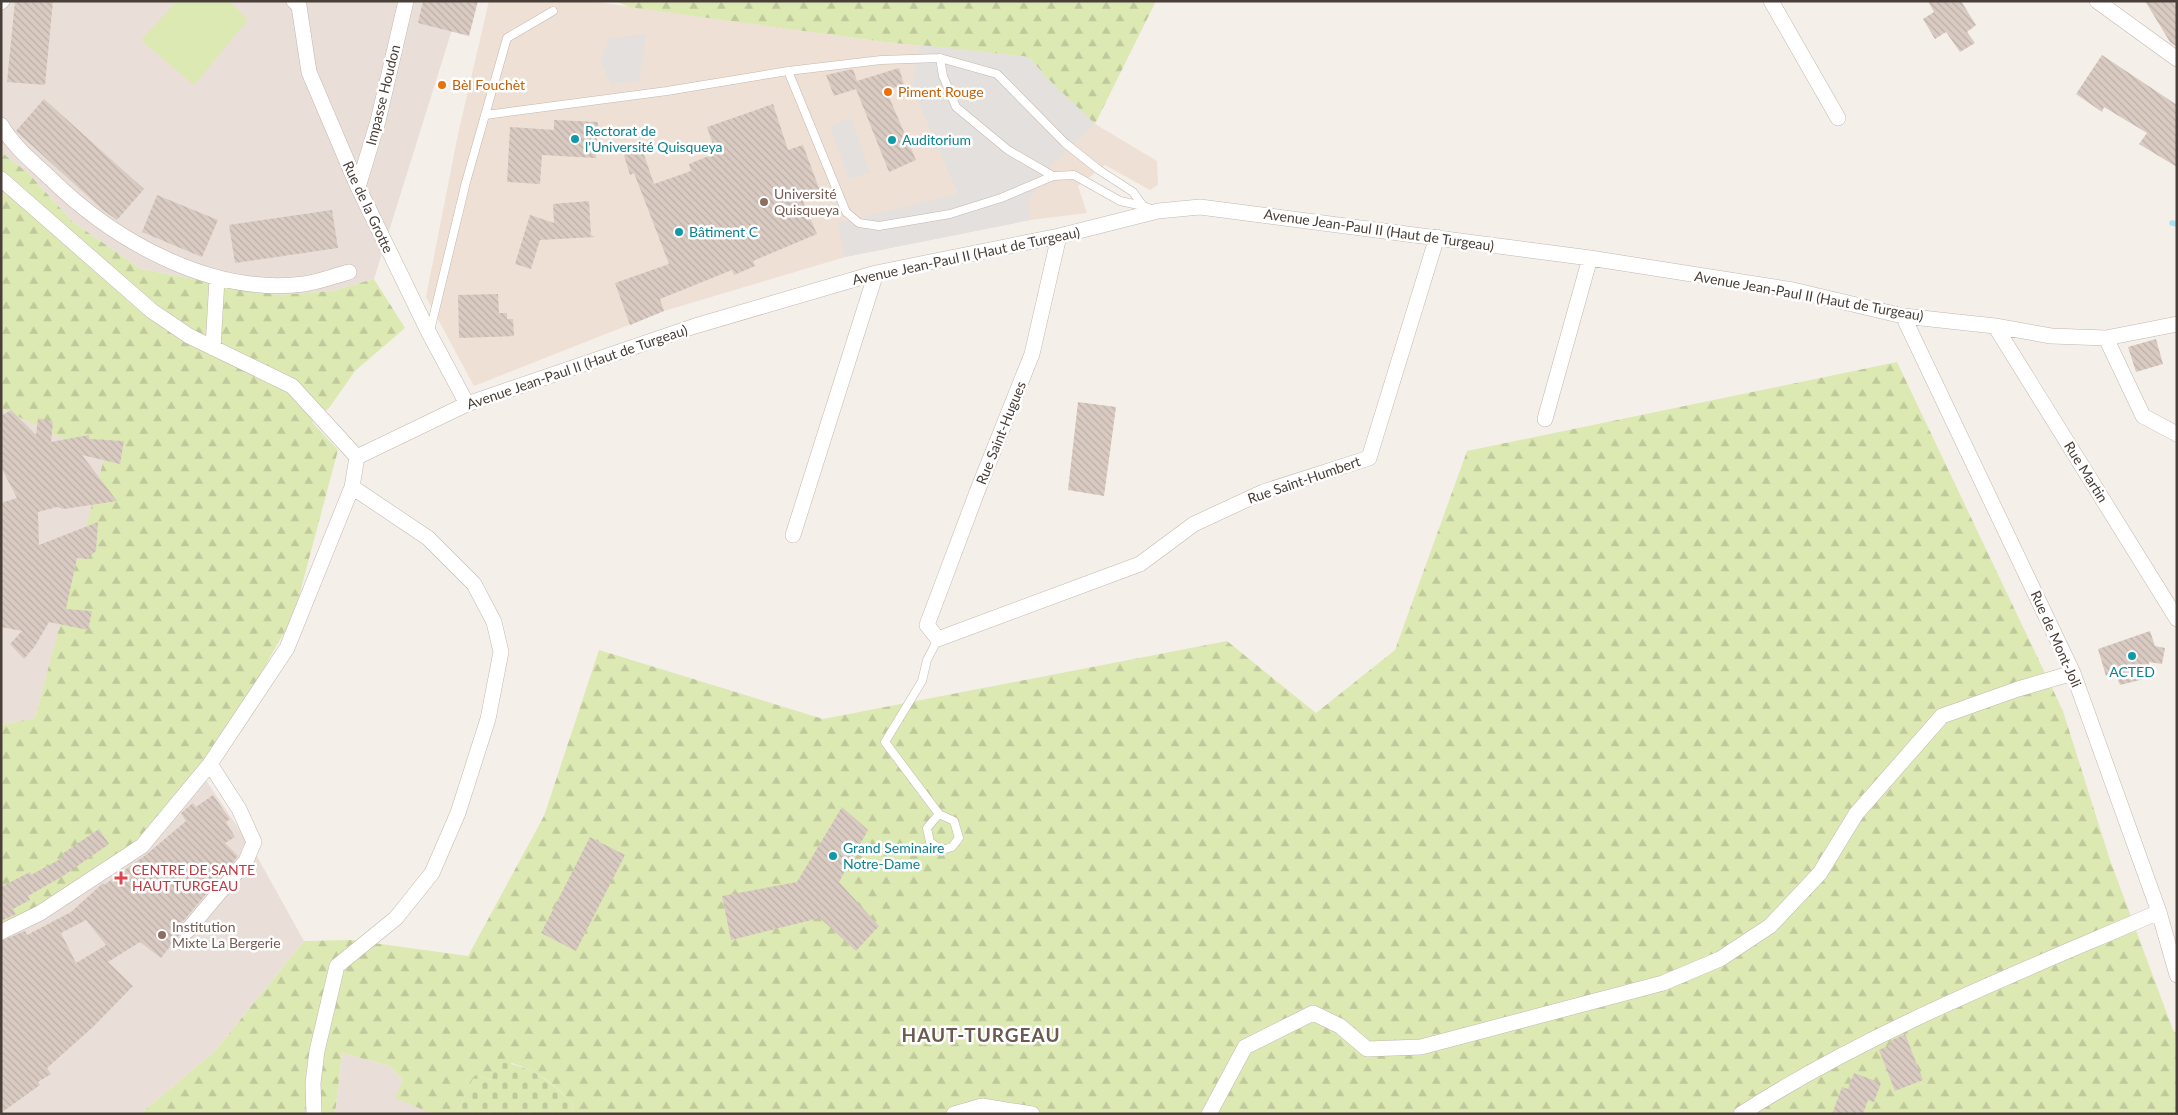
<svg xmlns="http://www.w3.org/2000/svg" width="2178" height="1115" viewBox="0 0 2178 1115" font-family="Lato,sans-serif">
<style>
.residential{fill:#e9dfd8}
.education{fill:#eee0d4}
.green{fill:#dde9b3}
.forest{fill:url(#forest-firs)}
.cemetery{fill:url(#cemetery-stones)}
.parking{fill:#e3e0de}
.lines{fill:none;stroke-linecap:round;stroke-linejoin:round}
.stream{stroke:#a7e4f1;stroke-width:5.5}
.building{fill:url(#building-back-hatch);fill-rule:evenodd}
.service-casing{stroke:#c3b7af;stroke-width:9}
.minor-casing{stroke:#c3b7af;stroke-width:16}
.service{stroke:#fff;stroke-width:8}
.minor{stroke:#fff;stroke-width:15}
.food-dot{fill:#e8710a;stroke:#fff;stroke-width:2}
.culture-dot{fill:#0f9aa8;stroke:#fff;stroke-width:2}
.education-dot{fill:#8d6e63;stroke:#fff;stroke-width:2}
.health-dot{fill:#e0444e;stroke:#fff;stroke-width:2}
.labels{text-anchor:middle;stroke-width:5;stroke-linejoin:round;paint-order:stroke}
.food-label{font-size:14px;fill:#c56008;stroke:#fff;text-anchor:start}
.street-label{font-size:14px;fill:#493e38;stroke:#fff}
.culture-label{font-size:14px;fill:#0d838f;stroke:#fff;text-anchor:start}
.education-label{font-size:14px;fill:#785e54;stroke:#fff;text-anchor:start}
.health-label{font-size:14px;fill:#be3a42;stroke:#fff;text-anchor:start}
.district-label{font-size:19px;font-weight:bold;letter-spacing:1px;fill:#6c594f;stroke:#fff}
</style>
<defs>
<pattern id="forest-firs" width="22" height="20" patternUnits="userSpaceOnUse" patternTransform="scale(1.25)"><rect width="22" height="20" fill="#dde9b3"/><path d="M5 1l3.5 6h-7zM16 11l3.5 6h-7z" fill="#bfc99b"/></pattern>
<pattern id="cemetery-stones" width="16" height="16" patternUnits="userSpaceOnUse" patternTransform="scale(1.25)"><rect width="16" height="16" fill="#dde9b3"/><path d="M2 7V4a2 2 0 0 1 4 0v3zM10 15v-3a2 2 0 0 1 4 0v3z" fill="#bfc99b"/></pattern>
<pattern id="building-back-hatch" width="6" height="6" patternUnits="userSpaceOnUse" patternTransform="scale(1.25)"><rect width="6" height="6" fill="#d9cbc2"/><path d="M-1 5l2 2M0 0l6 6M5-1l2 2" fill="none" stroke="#bcafa7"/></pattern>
</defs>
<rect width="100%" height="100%" fill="#f5efea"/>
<!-- residential -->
<path class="residential" d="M 1,1 L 461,1 L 374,279 L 332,291 L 277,295 L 141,269 L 73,222 L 28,173 L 1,152 Z
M 1,408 L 105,459 L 35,718 L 1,725 Z
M 203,776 L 254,851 L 304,941 L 215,1051 L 140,1114 L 1,1114 L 1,928 Z
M 342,1053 L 390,1066 L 403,1080 L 416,1105 L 433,1114 L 335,1114 Z"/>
<!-- education -->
<path class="education" d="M 489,1 L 589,1 L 885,42 L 1029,57 L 1047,78 L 1095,124 L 1157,161 L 1158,185 L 1150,190 L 1105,165 L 1078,186 L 1087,213 L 1030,220 L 845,257 L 664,311 L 474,386 L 426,297 L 458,134 Z"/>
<!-- green -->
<path class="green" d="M 177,1 L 229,1 L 248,20 L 194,85 L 141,40 Z"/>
<!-- forest -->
<path class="forest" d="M 615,1 L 1156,1 L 1095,124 L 1047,78 L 1029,57 L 885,42 L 629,7 Z
M 1,152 L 28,173 L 73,222 L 141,269 L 277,295 L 332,291 L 374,279 L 405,328 L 355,371 L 329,408 L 312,422 L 338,450 L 294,615 L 203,776 L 120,859 L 1,928 L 1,725 L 35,718 L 104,459 L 1,408 Z
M 1897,362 L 2063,711 L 2110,860 L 2173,1030 L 2177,1034 L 2177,1114 L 571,1114 L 574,1105 C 553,1083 541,1073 512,1063 L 491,1080 L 475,1075 L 456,1114 L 433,1114 L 395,1098 L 403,1080 L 390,1066 L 342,1053 L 335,1114 L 140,1114 L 215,1051 L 304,941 L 352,940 L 468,956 L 544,816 L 599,650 L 823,719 L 1227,641 L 1316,713 L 1395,650 L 1467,451 Z"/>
<!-- cemetery -->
<path class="cemetery" d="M 497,1062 C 532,1065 550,1081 574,1105 L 571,1114 L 456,1114 L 475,1075 L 491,1080 Z"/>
<!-- parking -->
<path class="parking" d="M 646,34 L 639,81 L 611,84 L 601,62 L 609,38 Z
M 920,45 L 1029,57 L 1047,78 L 1095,124 L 1041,175 L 1028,205 L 1030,220 L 845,257 L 838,223 L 958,194 L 912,87 Z
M 851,118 L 870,172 L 849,179 L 830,126 Z"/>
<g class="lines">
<!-- stream -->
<path class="stream" d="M 2172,223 L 2177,224"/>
</g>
<!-- building -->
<path class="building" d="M 15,1 L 53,1 L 45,85 L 7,82 Z
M 423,1 L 478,1 L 469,36 L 418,23 Z
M 1928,1 L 1961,1 L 1976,25 L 1967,32 L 1975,43 L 1960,52 L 1946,32 L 1935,39 L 1923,19 L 1934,12 Z
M 2145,1 L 2177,1 L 2177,47 L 2170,42 Z
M 2102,55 L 2177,105 L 2177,167 L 2139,144 L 2147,133 L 2104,107 L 2102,112 L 2076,94 Z
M 899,68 L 904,85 L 886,90 L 916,160 L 889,172 L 856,89 L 834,96 L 826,75 L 853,69 L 857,81 Z
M 44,99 L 144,189 L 117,220 L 103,210 L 16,131 Z
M 773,104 L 788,150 L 803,145 L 820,191 L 801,197 L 817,234 L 753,261 L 755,266 L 734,275 L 732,270 L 660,299 L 664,311 L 630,325 L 615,283 L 669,264 L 634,173 L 630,175 L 623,152 L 641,146 L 654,184 L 691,171 L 689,164 L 716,153 L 707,127 Z
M 554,120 L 598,122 L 596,158 L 542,155 L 540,184 L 507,182 L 510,127 L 554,130 Z
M 157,195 L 218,220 L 202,257 L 142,232 Z
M 589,201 L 591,235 L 595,237 L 540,240 L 531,269 L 515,264 L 530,215 L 554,223 L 553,204 Z
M 332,210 L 338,248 L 235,263 L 229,225 Z
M 498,294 L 499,313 L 507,313 L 507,319 L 513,319 L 514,336 L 459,338 L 458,295 Z
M 2156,339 L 2163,364 L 2136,372 L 2128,347 Z
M 1078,402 L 1116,407 L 1104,496 L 1068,490 Z
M 11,410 L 36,435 L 38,418 L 53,422 L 51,442 L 89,435 L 89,439 L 124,441 L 120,464 L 82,455 L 117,501 L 64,509 L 57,507 L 38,512 L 39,545 L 98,522 L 96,551 L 87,559 L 77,558 L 66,609 L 92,611 L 88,630 L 49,622 L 35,646 L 24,659 L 10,644 L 22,631 L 1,627 L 1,503 L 17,498 L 1,467 L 1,416 Z
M 2150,631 L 2155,646 L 2165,648 L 2162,664 L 2149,662 L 2148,678 L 2120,685 L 2114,671 L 2106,676 L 2098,649 Z
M 213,795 L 230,819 L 226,822 L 235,837 L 225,843 L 238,856 L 180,925 L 179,935 L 161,958 L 140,942 L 108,962 L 133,986 L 93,1027 L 47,1068 L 51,1074 L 38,1082 L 40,1085 L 1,1113 L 1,941 L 25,931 L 27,935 L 71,912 L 103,883 L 104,885 L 147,854 L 186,821 L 181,813 L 193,803 L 196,807 ZM 86,920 L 106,945 L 76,963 L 61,933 Z
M 842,807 L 868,830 L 839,882 L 879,926 L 856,951 L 820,918 L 731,940 L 722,896 L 797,882 Z
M 99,829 L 109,844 L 63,876 L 28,896 L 30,900 L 13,909 L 16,914 L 1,921 L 1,887 L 30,872 L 31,875 L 64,857 L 62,854 Z
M 590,837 L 625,855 L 576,951 L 541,933 Z
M 1905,1034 L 1923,1080 L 1895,1091 L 1879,1050 L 1892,1044 L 1890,1041 Z
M 1854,1073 L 1881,1083 L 1874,1102 L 1868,1100 L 1863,1114 L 1832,1114 L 1842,1087 L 1848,1089 Z"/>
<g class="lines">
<!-- service casing -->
<g class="service-casing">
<path id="service" d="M 940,58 L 943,76 L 956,107 L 1008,150 L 1053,176
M 788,71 L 846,212 L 859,223 L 879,226 L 950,214 L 1001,198 L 1053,176 L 1074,175 L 1120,201 L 1143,206
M 486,115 L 667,91 L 788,71 L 881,60 L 940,58 L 997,74 L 1065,143 L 1099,170 L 1133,192 L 1143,206 L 1154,210
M 430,331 L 466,182 L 507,38 L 553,11
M 938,639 L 927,660 L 922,681 L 885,742 L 939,814 L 927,828 L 930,842 L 942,850 L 952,847 L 959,838 L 954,821 L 939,814"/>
</g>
<!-- minor casing -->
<g class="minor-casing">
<path id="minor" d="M 294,1 L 299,6 L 309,72 L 358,187 L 429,333 L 467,404
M 1771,1 L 1838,118
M 2097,1 L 2177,59
M 1,2 L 2,1
M 1,125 C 13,146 33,162 50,178 C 114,241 212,296 304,284 C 319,282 334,276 349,272
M 1,179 L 152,311 L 189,336 L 292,386 L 357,457
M 358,187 L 378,121 L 406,1
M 1059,236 L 1032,354 L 977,492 L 927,625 L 938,639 L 1140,564 L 1194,524 L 1263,492 L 1369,458 L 1437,237
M 1903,316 L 2073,673 L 2159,912 L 2177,975
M 1995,326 L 2177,619
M 2106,338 L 2143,416 L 2177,434
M 213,348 L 217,279
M 1545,419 L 1590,258
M 793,535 L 876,273
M 187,931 L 246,861 L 254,842 L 239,809 L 210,764
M 1,932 L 40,913 L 142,846 L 210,764 L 287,648 L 352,487 L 357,457 L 467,404 L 695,326 L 876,273 L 1059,236 L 1158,211 L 1200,207 L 1590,258 L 1793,290 L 1903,316 L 1995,326 L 2051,336 L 2106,338 L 2177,324
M 314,1114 L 313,1083 L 317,1051 L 337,966 L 396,918 L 432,873 L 458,813 L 488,719 L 501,652 L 494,622 L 474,584 L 428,538 L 352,487
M 954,1114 L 982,1106 L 1032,1114
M 1209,1114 L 1245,1047 L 1313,1013 L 1340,1026 L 1367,1049 L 1421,1047 L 1663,983 L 1720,959 L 1770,926 L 1820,873 L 1856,814 L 1942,716 L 2018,689 L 2073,673
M 1741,1114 C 1871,1030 2018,973 2159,912"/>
</g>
<!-- service -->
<use href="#service" class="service"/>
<!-- minor -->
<use href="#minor" class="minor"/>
</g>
<!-- markers -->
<g class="food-dot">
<circle cx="442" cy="85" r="5"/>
<circle cx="888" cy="92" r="5"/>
</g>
<g class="culture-dot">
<circle cx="575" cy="139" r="5"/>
<circle cx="892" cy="140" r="5"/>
<circle cx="679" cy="232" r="5"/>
<circle cx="2132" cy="656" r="5"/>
<circle cx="833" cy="856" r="5"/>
</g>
<g class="education-dot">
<circle cx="764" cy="202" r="5"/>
<circle cx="162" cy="935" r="5"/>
</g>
<path class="health-dot" d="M118.5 870.5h5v5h5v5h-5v5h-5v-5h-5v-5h5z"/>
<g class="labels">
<!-- food labels -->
<g class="food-label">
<text x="452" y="90">Bèl Fouchèt</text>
<text x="898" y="97">Piment Rouge</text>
</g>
<!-- street labels -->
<g class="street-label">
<text transform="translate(383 95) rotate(-76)" y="5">Impasse Houdon</text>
<text transform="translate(368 207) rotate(65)" y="5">Rue de la Grotte</text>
<text transform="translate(1379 230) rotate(8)" y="5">Avenue Jean-Paul II (Haut de Turgeau)</text>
<text transform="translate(966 256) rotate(-12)" y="5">Avenue Jean-Paul II (Haut de Turgeau)</text>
<text transform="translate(1809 296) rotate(10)" y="5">Avenue Jean-Paul II (Haut de Turgeau)</text>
<text transform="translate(577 367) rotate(-19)" y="5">Avenue Jean-Paul II (Haut de Turgeau)</text>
<text transform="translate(1001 433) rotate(-68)" y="5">Rue Saint-Hugues</text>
<text transform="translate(2086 472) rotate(58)" y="5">Rue Martin</text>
<text transform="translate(1304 480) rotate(-19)" y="5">Rue Saint-Humbert</text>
<text transform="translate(2056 639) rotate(66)" y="5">Rue de Mont-Joli</text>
</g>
<!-- culture labels -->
<g class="culture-label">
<text x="585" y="136">Rectorat de<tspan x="585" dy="16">l'Université Quisqueya</tspan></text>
<text x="902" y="145">Auditorium</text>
<text x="689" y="237">Bâtiment C</text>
<text x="2132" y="677" text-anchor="middle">ACTED</text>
<text x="843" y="853">Grand Seminaire<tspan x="843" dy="16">Notre-Dame</tspan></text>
</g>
<!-- education labels -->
<g class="education-label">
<text x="774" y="199">Université<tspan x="774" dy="16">Quisqueya</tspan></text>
<text x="172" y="932">Institution<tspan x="172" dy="16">Mixte La Bergerie</tspan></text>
</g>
<!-- health labels -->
<g class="health-label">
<text x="132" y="875">CENTRE DE SANTE<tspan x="132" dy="16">HAUT TURGEAU</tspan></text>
</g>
<!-- district labels -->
<g class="district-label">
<text x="981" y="1042">HAUT-TURGEAU</text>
</g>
</g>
<!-- border -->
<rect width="2178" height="1115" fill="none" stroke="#493e38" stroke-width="5"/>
</svg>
